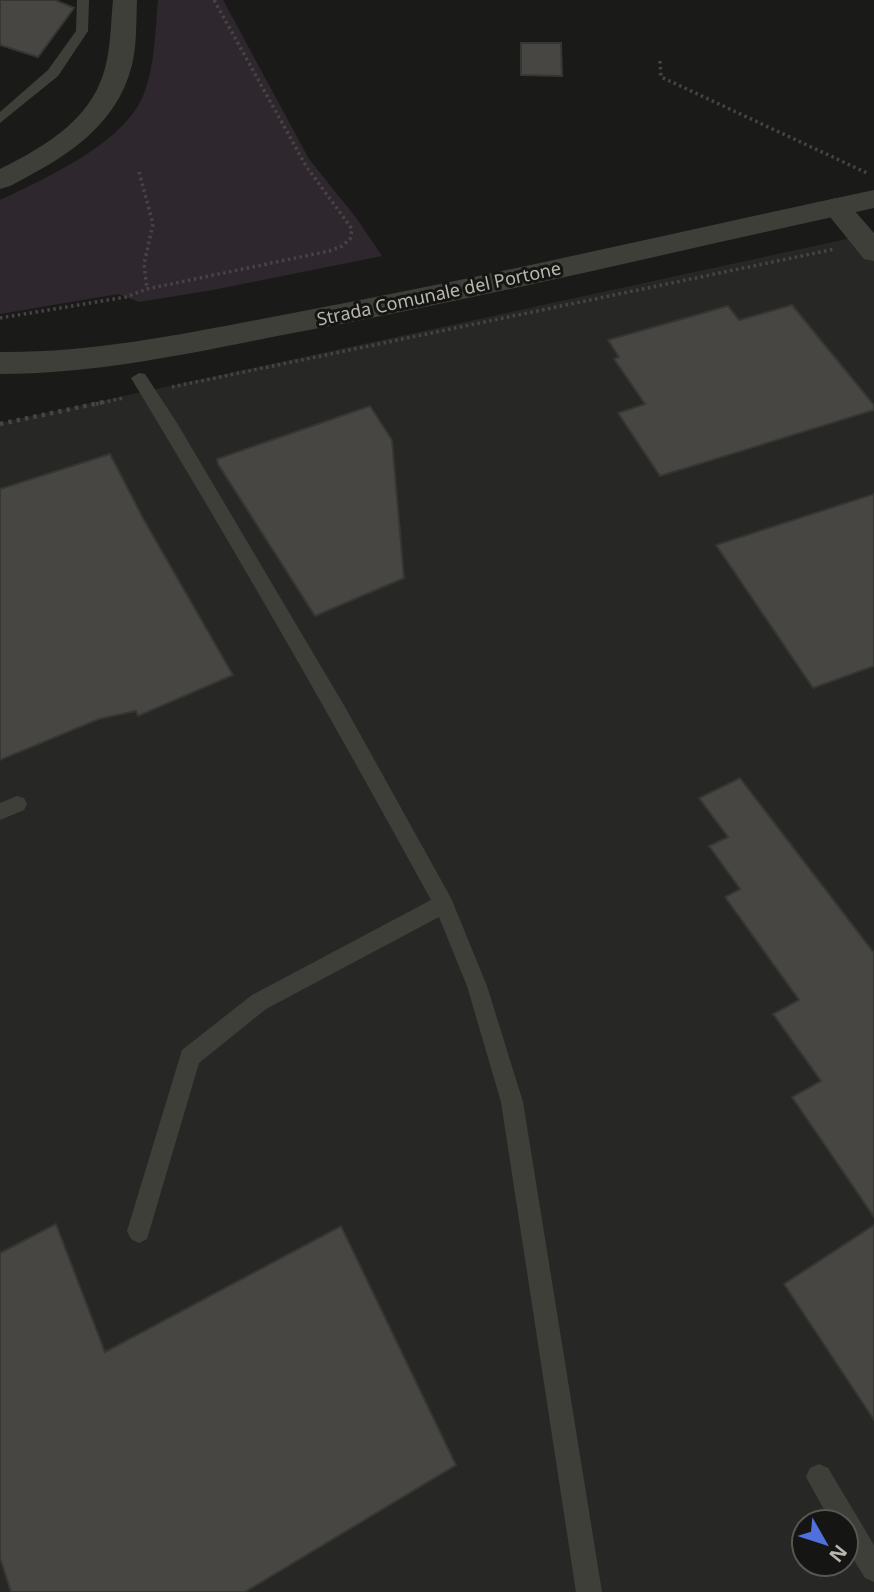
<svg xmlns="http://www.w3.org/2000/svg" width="874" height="1592" viewBox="0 0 874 1592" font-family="'Noto Sans',sans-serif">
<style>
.built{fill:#272825;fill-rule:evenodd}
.green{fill:#2f272e}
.building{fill:#474643;stroke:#363633;stroke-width:2}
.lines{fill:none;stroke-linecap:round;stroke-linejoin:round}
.path-far1{stroke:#464541;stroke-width:3.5;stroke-dasharray:2.5 3.5;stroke-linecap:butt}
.path{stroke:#464541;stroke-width:4.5;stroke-dasharray:3.5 5;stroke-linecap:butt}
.service{fill:#3f3f3a;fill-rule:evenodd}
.minor{fill:#3f3f3a;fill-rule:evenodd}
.tertiary{fill:#3f3f3a;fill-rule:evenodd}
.labels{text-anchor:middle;stroke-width:6;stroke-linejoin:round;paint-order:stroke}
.far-street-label{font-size:18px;fill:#b9b6ad;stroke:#151614}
</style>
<rect width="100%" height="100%" fill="#1a1b19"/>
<!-- built -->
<path class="built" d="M 874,233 L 874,1592 L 0,1592 L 0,423 ZM 804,1522 L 846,1522 L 846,1564 L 804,1564 Z"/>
<!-- green -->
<path class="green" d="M 158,0 L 223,0 L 309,159 L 357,219 L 382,256 L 213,290 L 139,302 L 118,294 L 0,314 L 0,200 C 44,179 123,144 143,96 C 155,67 155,32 158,0 Z"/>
<!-- building -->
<path class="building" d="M 0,0 L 55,0 L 74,8 L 38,57 L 0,45 Z
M 521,43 L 561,43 L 562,76 L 521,75 Z
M 792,305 L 874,405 L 874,410 L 660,476 L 618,413 L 645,404 L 614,359 L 619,357 L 608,340 L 728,306 L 739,320 Z
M 370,406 L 392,440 L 404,578 L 315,616 L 218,464 L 217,459 Z
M 110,454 L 144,520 L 233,675 L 138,716 L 136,711 L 99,719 L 0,760 L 0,489 Z
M 874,494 L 874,666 L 813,688 L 716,545 Z
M 740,778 L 874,953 L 874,1217 L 792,1097 L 821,1081 L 773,1014 L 799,1000 L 725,897 L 740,889 L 709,846 L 728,837 L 699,798 Z
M 56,1224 L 105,1352 L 341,1226 L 456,1465 L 245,1592 L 11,1592 L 0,1558 L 0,1253 Z
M 874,1225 L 874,1420 L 784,1284 Z"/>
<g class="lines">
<!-- path-far1 -->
<path class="path-far1" d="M 660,61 L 661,77 L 867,173
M 139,172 L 153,224 L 144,264 L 147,289
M 0,318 L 126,297 L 147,289 L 329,251 L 342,246 L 350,239 L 352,229 L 306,166 L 214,0
M 172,387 L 835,249
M 96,404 L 123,398"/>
<!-- path -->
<path class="path" d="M 0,424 L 104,402"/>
<!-- service -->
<path class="service" d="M 77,0 L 89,0 L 88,31 L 58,76 L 0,123 L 0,112 L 48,70 L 76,31 Z
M 139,373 L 145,374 L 177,423 L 345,707 L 451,898 L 487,986 L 523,1102 L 602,1592 L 576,1592 L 501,1102 L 467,986 L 439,917 L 266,1009 L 199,1063 L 147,1239 L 139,1243 L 131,1239 L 127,1231 L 182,1050 L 252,995 L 431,900 C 335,724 235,550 131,378 Z
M 17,796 L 24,798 L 27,804 L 24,810 L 0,820 L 0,803 Z
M 819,1464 L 828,1468 L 874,1545 L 874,1582 L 865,1578 L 846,1547 L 846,1522 L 831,1522 L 806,1477 L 810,1468 Z"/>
<!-- minor -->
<path class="minor" d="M 836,198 L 846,201 L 874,233 L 874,261 L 864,259 L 822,207 L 826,201 Z"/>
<!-- tertiary -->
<path class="tertiary" d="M 113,0 L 137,0 C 136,21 137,44 132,65 C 116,128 64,158 10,186 L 0,189 L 0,169 C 48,145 96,117 107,60 C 111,40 111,20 113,0 Z
M 874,190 L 874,208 C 680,250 488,297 293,333 C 196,352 100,374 0,374 L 0,352 C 100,353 196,331 293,313 C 488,277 680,231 874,190 Z"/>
</g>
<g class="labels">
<!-- far-street labels -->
<g class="far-street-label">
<text transform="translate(439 294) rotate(-12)" y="6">Strada Comunale del Portone</text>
</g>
</g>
<!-- north arrow -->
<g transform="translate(825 1543) rotate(129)"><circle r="33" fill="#151614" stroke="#575651" stroke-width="2"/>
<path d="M0-5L12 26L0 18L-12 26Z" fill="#5070dc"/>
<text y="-10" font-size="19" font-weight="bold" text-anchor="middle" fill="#b9b6ad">N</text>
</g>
</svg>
